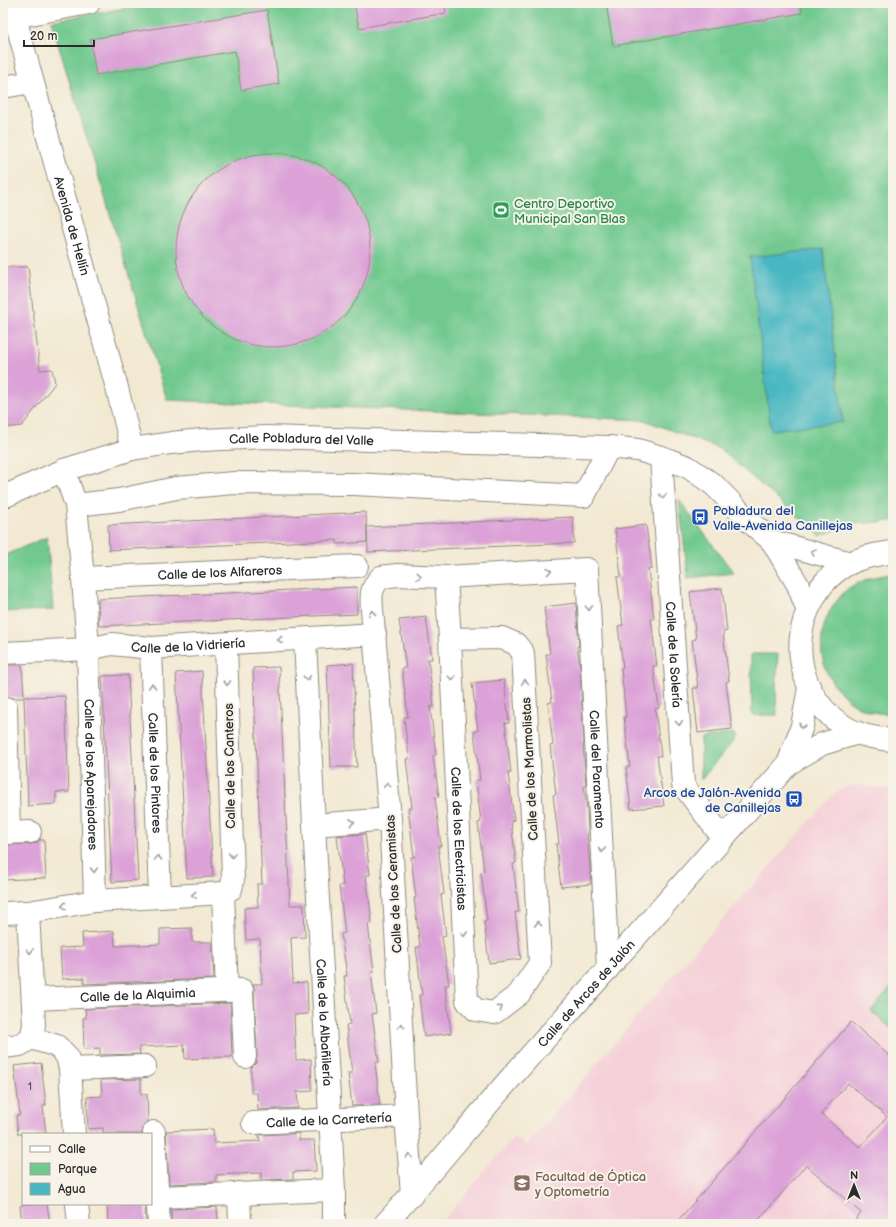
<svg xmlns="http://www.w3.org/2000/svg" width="896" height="1227" viewBox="0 0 896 1227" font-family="'Balsamiq Sans',sans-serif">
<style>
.built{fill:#f5cfd9}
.green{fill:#71c98f;stroke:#4e7a5d}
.water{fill:#49b7c2;stroke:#3a7176}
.building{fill:#dca2d8;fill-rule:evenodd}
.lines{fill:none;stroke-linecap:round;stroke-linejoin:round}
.minor-casing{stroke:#8f8a7f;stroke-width:24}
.minor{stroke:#fff;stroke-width:22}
.oneway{stroke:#a0a0a0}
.labels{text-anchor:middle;stroke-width:4;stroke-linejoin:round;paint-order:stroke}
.number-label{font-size:11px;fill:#574956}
.leisure-label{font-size:13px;fill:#27864d;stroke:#f7f3e8;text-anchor:start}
.street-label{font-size:13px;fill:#2b2b2b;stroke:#f7f3e8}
.transit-label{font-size:13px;fill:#164399;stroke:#f7f3e8;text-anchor:start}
.education-label{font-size:13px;fill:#785e54;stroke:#f7f3e8;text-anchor:start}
</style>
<rect width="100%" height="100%" fill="#f7f3e8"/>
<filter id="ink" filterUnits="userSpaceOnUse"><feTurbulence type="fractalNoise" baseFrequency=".025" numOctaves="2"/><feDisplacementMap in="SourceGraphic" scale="8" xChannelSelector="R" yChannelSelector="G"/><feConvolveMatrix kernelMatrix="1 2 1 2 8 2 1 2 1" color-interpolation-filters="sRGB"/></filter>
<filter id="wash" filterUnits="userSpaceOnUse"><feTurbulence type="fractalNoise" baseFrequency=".012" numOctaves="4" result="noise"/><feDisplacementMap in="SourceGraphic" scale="16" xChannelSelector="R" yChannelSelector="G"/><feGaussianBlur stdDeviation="0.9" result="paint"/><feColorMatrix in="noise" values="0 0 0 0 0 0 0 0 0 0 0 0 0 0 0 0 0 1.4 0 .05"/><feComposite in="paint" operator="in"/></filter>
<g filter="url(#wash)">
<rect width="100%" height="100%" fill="#f3e9d3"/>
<!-- built -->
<path class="built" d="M 859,785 L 893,790 L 893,1224 L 440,1224 L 514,1137 L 527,1146 L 646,1006 L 834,794 L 846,786 Z"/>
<!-- green -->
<path class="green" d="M 154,3 L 893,3 L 893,521 L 853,524 L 820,536 L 720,449 L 644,420 L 167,400 L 51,21 Z
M 679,500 L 734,573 L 688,578 Z
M 47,537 L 53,610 L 3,612 L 3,556 Z
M 890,574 L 893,574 L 893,715 C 877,713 866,712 852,703 C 849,701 846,698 843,695 C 815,669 814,624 841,596 C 843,593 846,590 849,588 C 862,579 874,577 890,574 Z
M 751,654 L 778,654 L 776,690 L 777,715 L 752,715 Z
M 733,733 L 736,738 L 701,780 L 701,738 Z
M 893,985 L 893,1030 L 871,1011 Z"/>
<!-- water -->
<path class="water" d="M 823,249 L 843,422 L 771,430 L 750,257 Z"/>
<g id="blocks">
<!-- building -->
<path class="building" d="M 354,3 L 445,3 L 446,13 L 359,28 Z
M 606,3 L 801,3 L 802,13 L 613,46 Z
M 267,10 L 279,84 L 241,90 L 235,51 L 96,75 L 90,39 Z
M176 250a97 97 0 1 1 194 0a97 97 0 1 1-194 0Z
M 3,267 L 28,267 L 40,370 L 52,369 L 55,383 L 22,426 L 3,428 Z
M 366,512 L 367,542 L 337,544 L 337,540 L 109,550 L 108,525 Z
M 573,517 L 574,543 L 368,552 L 367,527 Z
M 646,525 L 652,569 L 648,569 L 654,619 L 651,619 L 657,666 L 653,666 L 659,708 L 655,709 L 661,756 L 657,756 L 664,806 L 631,809 L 626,767 L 630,767 L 624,717 L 626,717 L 621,668 L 623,668 L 618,626 L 623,625 L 617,577 L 621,576 L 615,529 Z
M 357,587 L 357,614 L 99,626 L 98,599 Z
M 722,588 L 727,631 L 723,632 L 729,681 L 726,682 L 732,729 L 698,733 L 693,688 L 698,688 L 692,640 L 696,639 L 690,592 Z
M 576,603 L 579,646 L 577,646 L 580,666 L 584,744 L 583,744 L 586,786 L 584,786 L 587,809 L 588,834 L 587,834 L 589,855 L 591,884 L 561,887 L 556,844 L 559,844 L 553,795 L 556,794 L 550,746 L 553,745 L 548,703 L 552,702 L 546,654 L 550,654 L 544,607 Z
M 426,617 L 432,659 L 428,659 L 434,706 L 430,707 L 436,755 L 433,756 L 439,797 L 435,797 L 441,846 L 438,846 L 444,894 L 441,895 L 446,936 L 442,937 L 449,985 L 445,985 L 451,1033 L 424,1037 L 419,995 L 422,995 L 416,947 L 420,947 L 414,898 L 416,898 L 411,857 L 414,857 L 408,808 L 412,808 L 406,759 L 409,759 L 404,717 L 408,717 L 402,668 L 406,668 L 399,620 Z
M 353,663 L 357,767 L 331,767 L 327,665 Z
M 3,665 L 22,665 L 24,697 L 65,696 L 69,792 L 56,792 L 56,804 L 28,806 L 24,698 L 13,698 L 3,696 Z
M 279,667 L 290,905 L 304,905 L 305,937 L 291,938 L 293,983 L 307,982 L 308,1014 L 294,1015 L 296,1060 L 311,1059 L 312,1091 L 297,1092 L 298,1108 L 258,1110 L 257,1093 L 251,1093 L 251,1068 L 256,1063 L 257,1056 L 254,989 L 253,984 L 262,984 L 260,939 L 246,940 L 244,908 L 258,907 L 257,884 L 262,884 L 253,668 Z
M 202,671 L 213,877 L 187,878 L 176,673 Z
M 128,675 L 138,880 L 112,882 L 102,676 Z
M 504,680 L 509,723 L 505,723 L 511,773 L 508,773 L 514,820 L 511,821 L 516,863 L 513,864 L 519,912 L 515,912 L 521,959 L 489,963 L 484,921 L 487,921 L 481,872 L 484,871 L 478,823 L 481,822 L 476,780 L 480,780 L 474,731 L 478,731 L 472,683 Z
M 365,834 L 370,875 L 366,875 L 372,923 L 368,924 L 374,972 L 371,972 L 376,1013 L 372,1014 L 379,1062 L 375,1063 L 380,1105 L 352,1106 L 348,1073 L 352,1073 L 346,1025 L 350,1024 L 344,976 L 347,976 L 341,934 L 345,933 L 339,886 L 343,885 L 337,836 Z
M 39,840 L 44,840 L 46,878 L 3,880 L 3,845 L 31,844 L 36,843 Z
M 192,928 L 192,942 L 212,942 L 214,979 L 84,984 L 84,978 L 62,979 L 60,948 L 83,947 L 82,933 L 114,931 L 115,946 L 138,945 L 160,944 L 160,929 Z
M 230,1003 L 232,1057 L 185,1059 L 184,1045 L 139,1047 L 140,1054 L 100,1055 L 100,1048 L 84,1049 L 83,1018 L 86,1018 L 85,1009 Z
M 851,1022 L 893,1059 L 893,1224 L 852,1224 L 861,1213 L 806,1165 L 755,1224 L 675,1224 ZM 848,1083 L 887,1117 L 860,1147 L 821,1114 Z
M 41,1063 L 46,1105 L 43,1106 L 46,1134 L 18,1134 L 16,1115 L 20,1115 L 14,1066 Z
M 141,1079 L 141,1094 L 147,1094 L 148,1121 L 143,1127 L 142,1134 L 103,1134 L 103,1128 L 88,1129 L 87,1097 L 102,1096 L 101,1080 Z
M 213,1129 L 214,1143 L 260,1141 L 259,1135 L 299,1133 L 299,1140 L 314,1140 L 316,1171 L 293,1172 L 293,1179 L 261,1180 L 261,1173 L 238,1174 L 216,1175 L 216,1182 L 169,1184 L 166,1131 Z
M 23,1204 L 47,1204 L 50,1224 L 22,1224 L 20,1206 L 23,1205 Z
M 107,1204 L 145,1204 L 146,1224 L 108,1224 Z
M 217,1207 L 218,1224 L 171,1224 L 171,1209 Z"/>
</g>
</g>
<g filter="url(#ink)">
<use href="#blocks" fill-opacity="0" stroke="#8f8a7f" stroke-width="1"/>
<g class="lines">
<!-- minor casing -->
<g class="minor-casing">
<g id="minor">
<path id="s1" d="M 11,3 L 117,388 L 132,449"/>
<path d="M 14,17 L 89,3"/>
<path d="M 3,87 L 32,82"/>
<path id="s2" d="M 661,457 L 683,785 L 723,838"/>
<path id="s3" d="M 64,470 L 76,505 L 83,578 L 88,649 L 95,901"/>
<path id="s4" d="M 3,497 L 64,470 L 132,449 L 171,443 L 202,440 L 266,437 L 609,447 L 638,450 L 661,457 L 688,467 L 714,485 L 750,522 L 772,541 L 798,585 L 807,609"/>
<path d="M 76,505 L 119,500 L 176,488 L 234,483 L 354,484 L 584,496 L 609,447"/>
<path d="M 772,541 L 851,563"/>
<path d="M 893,552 C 879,554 865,556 852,562 C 835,570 821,584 813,600 C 785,648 805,711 857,733 C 869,737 881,739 893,740"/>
<path id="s5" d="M 446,577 L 450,639 L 467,1001 L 476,1010 L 494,1013 L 519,994 L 540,963 L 523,653 L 516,644 L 502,638 L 450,639"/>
<path id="s6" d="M 83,578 L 357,566"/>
<path id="s7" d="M 305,639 L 314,825 L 334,1190 L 334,1220"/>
<path id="s8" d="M 151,648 L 160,897"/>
<path id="s9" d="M 3,653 L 88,649 L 112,644 L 151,648 L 375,634"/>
<path d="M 3,708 L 6,708 L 9,833"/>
<path d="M 788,764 L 822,744 L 858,733"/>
<path d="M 314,825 L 390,819"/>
<path d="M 3,833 L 30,832"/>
<path d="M 223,893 L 227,991"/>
<path d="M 3,913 L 28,912 L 95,901 L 223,893 L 231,889 L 233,880 L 226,644"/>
<path id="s10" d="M 33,999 L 242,990 L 245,1057"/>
<path d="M 31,1038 L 57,1046 L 67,1056 L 70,1069 L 74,1134"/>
<path d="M 3,1047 L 20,1045 L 31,1038 L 34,1025 L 28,912"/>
<path d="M 70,1069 L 145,1066"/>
<path id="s11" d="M 253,1123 L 406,1116"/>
<path d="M 154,1132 L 159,1224"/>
<path d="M 239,1193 L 240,1224"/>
<path id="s12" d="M 412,1195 L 406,1116 L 390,819 L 372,609 C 371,595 370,589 381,577 L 397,575 L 446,577 L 587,569 L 608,969"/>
<path d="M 158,1197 L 334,1190"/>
<path d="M 77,1204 L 79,1224"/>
<path id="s13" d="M 385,1224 C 430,1175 471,1123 515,1073 C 606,970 698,868 788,764 L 802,726 L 809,688"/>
</g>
</g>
<!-- minor -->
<use href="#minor" class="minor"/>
</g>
<!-- one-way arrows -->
<defs><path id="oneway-chevron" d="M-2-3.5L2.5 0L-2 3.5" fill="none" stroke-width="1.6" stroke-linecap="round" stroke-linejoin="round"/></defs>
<g class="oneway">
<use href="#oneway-chevron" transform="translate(663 496) rotate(86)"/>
<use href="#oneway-chevron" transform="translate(813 552) rotate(-165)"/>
<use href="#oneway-chevron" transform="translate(549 571) rotate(-3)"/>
<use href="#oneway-chevron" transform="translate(419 576) rotate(2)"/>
<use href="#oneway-chevron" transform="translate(589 608) rotate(87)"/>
<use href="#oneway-chevron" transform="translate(372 613) rotate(-96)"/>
<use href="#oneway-chevron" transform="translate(280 640) rotate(176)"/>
<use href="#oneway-chevron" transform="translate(307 678) rotate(87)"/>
<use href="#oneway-chevron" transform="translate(452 678) rotate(87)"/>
<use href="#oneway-chevron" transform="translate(525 682) rotate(-93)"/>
<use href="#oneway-chevron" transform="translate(227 683) rotate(89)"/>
<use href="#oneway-chevron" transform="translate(152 686) rotate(-92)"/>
<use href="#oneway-chevron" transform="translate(679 723) rotate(86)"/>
<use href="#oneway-chevron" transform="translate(802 726) rotate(106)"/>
<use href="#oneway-chevron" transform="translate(387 785) rotate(-95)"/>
<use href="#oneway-chevron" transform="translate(352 822) rotate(-4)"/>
<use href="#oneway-chevron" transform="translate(602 850) rotate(87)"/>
<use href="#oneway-chevron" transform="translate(232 855) rotate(89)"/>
<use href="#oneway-chevron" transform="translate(158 858) rotate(-92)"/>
<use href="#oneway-chevron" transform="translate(94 870) rotate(88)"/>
<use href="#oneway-chevron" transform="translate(194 895) rotate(177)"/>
<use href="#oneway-chevron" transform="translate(64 906) rotate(171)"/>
<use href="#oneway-chevron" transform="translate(538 924) rotate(-93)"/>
<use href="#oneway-chevron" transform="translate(464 934) rotate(87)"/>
<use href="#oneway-chevron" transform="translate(30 951) rotate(87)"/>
<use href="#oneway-chevron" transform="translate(500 1008) rotate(-36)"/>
<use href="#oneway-chevron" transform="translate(401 1026) rotate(-93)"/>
<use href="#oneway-chevron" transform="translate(409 1156) rotate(-94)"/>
</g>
</g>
<!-- icons -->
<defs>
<g id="stadium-square" transform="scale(0.9)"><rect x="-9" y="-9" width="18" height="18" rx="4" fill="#2e9e5b" stroke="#f7f3e8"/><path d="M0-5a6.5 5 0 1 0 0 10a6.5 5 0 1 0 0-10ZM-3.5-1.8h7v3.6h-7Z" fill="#fff"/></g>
<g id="bus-square" transform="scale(0.9)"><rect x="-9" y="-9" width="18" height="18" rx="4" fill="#1a4fb4" stroke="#f7f3e8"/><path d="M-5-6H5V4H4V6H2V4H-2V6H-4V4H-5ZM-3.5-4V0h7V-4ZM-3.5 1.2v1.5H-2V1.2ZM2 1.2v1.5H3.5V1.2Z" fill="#fff"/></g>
<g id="university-square" transform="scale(0.9)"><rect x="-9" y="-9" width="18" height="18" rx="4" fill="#8d6e63" stroke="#f7f3e8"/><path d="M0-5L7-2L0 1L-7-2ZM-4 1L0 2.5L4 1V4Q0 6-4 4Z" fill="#fff"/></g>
</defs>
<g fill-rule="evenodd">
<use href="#stadium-square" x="501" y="210"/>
<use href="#bus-square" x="700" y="517"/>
<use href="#bus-square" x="794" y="799"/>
<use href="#university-square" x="522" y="1183"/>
</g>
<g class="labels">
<!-- number labels -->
<g class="number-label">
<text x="30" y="1090">1</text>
</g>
<!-- leisure labels -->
<g class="leisure-label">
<text x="514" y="208">Centro Deportivo<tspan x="514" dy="15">Municipal San Blas</tspan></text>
</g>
<!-- street labels -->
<g class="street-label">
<text dy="5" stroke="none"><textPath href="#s1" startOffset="231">Avenida de Hellín</textPath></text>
<text dy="5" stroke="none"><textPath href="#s4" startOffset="308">Calle Pobladura del Valle</textPath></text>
<text dy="5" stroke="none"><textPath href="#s6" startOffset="137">Calle de los Alfareros</textPath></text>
<text dy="5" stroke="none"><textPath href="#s9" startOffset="186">Calle de la Vidriería</textPath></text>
<text dy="5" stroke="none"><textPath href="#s2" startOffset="198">Calle de la Solería</textPath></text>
<text transform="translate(229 766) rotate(-91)" y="5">Calle de los Canteros</text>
<text transform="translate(529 769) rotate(-93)" y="5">Calle de los Marmolistas</text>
<text dy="5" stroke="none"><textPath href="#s12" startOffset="1029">Calle del Paramento</textPath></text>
<text dy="5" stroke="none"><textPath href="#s8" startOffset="125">Calle de los Pintores</textPath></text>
<text dy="5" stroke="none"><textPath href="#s3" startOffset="307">Calle de los Aparejadores</textPath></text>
<text dy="5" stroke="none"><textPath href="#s5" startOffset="262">Calle de los Electricistas</textPath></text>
<text transform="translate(393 884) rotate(-93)" y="5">Calle de los Ceramistas</text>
<text dy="5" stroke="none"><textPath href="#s10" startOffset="105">Calle de la Alquimia</textPath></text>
<text dy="5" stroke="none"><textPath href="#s13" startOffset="306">Calle de Arcos de Jalón</textPath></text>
<text dy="5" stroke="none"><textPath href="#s7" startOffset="384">Calle de la Albañilería</textPath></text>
<text dy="5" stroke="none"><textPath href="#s11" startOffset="76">Calle de la Carretería</textPath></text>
</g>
<!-- transit labels -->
<g class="transit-label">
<text x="713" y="515">Pobladura del<tspan x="713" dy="15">Valle-Avenida Canillejas</tspan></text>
<text x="781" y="797" text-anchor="end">Arcos de Jalón-Avenida<tspan x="781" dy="15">de Canillejas</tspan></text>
</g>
<!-- education labels -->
<g class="education-label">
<text x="535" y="1181">Facultad de Óptica<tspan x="535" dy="15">y Optometría</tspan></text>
</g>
</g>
<!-- margin -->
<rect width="896" height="1227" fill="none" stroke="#f7f3e8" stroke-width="16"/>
<!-- legend -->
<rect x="22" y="1133" width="130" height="72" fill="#f7f3e8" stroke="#a5a39c"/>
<rect x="30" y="1146" width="20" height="6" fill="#ffffff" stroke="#a5a39c"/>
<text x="58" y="1153" font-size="12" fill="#2b2b2b">Calle</text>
<rect x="30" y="1163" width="20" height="12" fill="#71c98f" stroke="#a5a39c"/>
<text x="58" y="1173" font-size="12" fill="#2b2b2b">Parque</text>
<rect x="30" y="1183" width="20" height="12" fill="#49b7c2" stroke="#a5a39c"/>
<text x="58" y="1193" font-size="12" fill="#2b2b2b">Agua</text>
<!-- north arrow -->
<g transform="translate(854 1185)" stroke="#f7f3e8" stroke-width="3" paint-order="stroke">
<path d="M0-3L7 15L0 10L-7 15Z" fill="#2b2b2b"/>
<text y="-6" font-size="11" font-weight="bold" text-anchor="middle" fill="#2b2b2b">N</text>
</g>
<!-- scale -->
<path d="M24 40v6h70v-6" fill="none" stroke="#2b2b2b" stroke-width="2"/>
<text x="30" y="40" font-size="12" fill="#2b2b2b" stroke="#f7f3e8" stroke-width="3" paint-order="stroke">20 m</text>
</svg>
